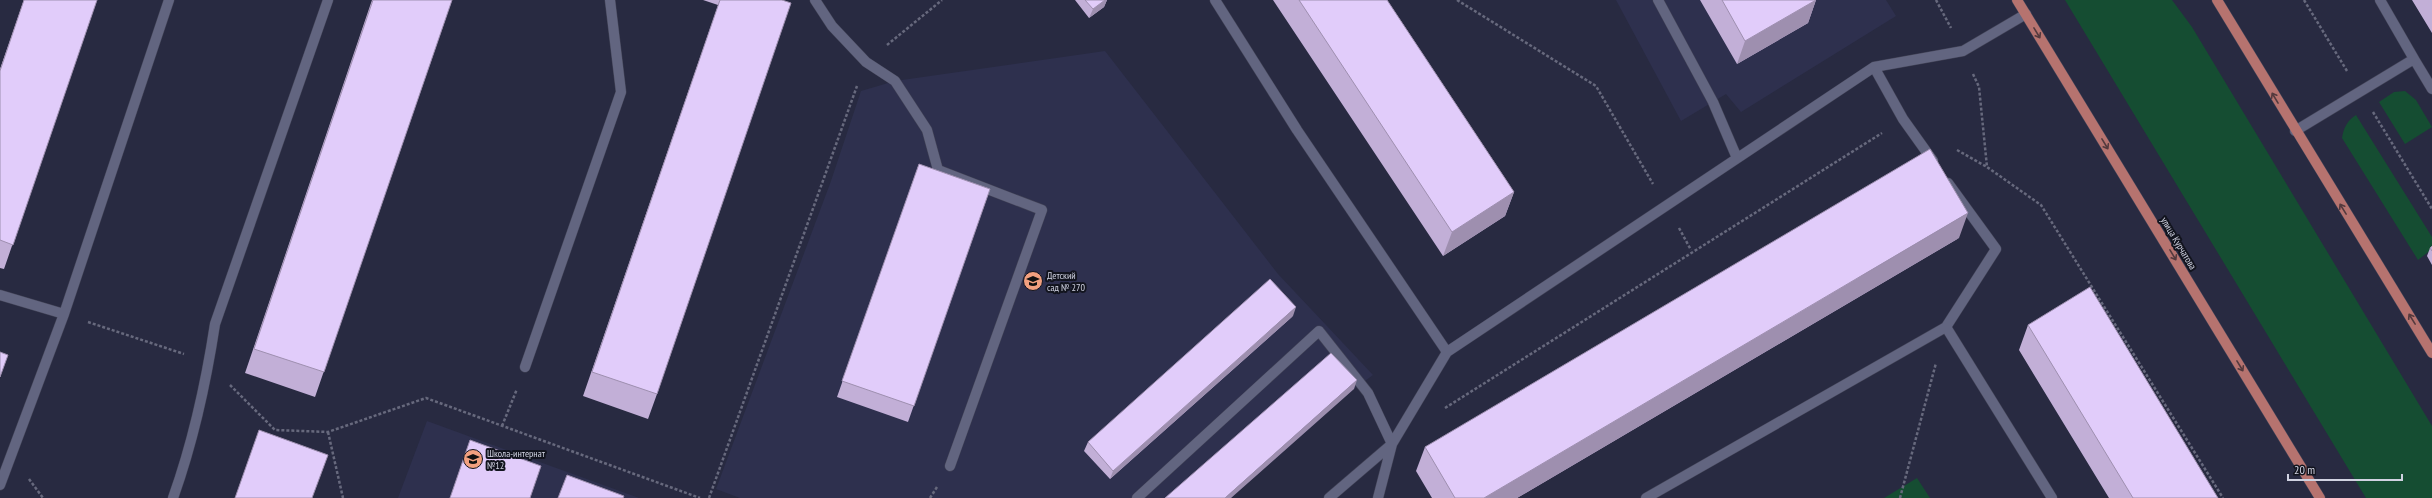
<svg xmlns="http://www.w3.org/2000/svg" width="2432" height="498" viewBox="0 0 2432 498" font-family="'PT Sans Narrow',sans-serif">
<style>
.built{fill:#2e304e}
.green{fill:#154d32}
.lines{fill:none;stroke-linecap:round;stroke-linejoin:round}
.service-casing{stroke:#434457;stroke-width:11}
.primary-casing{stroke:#434457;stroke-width:11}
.path{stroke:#67697d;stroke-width:2.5;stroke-dasharray:3 2;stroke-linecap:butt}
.service{stroke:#626580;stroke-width:10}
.primary{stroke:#b6736f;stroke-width:10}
.wall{fill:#c2afd7}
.shaded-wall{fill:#9e8faf}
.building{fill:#e1ccfa;stroke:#9e8faf}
.oneway{stroke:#543a3e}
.labels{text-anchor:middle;stroke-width:4;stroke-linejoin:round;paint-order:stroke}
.street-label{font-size:10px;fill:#d0d2e1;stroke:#12141e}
.poi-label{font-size:10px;fill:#d0d2e1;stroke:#12141e;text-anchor:start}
</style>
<rect width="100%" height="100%" fill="#282a41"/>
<!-- built -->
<path class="built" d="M 1616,0 L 1886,0 L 1896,16 L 1741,112 L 1726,94 L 1681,121 Z
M 1105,51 L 1278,274 L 1373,375 L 1354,389 L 1231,498 L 740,498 L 716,489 L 831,181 L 861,91 L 895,81 Z
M 427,421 L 639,498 L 398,498 Z"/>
<!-- green -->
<path class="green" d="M 2065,0 L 2172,0 L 2192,27 L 2432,426 L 2432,498 L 2366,498 Z
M 2405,91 L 2416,100 L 2432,127 L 2405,144 L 2379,102 L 2394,92 Z
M 2356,115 L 2432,237 L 2432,249 L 2418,260 L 2342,138 C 2344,127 2347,121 2356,115 Z
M 1917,478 L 1930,498 L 1884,498 Z"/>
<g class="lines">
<!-- service casing -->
<g class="service-casing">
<path id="service" d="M 815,0 L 832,26 L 866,62 L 895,81 L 927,130 L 938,170 L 1042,210 L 950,466
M 1215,0 L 1297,130 L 1447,352
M 1658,0 L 1713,102 L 1737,158
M 2414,59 L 2432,89
M 1874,67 L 1903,119 L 1933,161
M 2295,131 L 2414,59 L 2380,0
M 0,295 L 64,314
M 1946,327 L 1996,249 L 1948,183
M 525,367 L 621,92 L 610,0
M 0,485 L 64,314 L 169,0
M 173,498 C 193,442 206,383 215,324 L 328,0
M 1137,498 L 1319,331 L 1368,393 L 1392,444 L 1329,498
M 1378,498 L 1392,444 L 1447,352 L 1874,67 L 1963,51 L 2026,14
M 1646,498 L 1946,327 L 2052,498"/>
</g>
<!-- primary casing -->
<g class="primary-casing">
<path id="primary" d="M 2017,0 L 2320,498
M 2217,0 L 2432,353"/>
</g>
<!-- path -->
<path class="path" d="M 1457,0 L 1596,86 L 1653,184
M 1936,0 L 1951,28
M 2304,0 L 2347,71
M 887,45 L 942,0
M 1973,74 L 1979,87 L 1987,167 L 2041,205 L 2223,498
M 2373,112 L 2432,209
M 1957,150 L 1987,167
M 1679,228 L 1691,250
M 88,322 L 184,354
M 230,385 L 275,430 L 328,432 L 426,398 L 700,498
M 1445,408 L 1882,133
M 502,426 L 517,389
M 328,432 L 343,498
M 29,479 L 43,498
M 709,498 L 857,86
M 930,498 L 937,487
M 1900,498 L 1936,363"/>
<!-- service -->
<use href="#service" class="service"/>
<!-- primary -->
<use href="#primary" class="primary"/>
</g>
<!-- wall -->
<path class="wall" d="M 24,0 L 97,0 L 4,269 L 0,268 L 0,69 Z
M 372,0 L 452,0 L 315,397 L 245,373 Z
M 703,0 L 720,0 L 718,5 Z
M 720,0 L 782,0 L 657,394 L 648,419 L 583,396 Z
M 1075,0 L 1107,0 L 1104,7 L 1089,18 Z
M 1273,0 L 1387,0 L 1514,192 L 1505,216 L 1443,256 Z
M 1700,0 L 1816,0 L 1808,23 L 1737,64 Z
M 2412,0 L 2432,0 L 2432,33 Z
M 919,164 L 990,189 L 908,422 L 837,397 Z
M 1959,238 L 1517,498 L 1432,498 L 1416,471 L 1425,447 Z
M 2432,246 L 2432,265 L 2427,256 L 2430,248 Z
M 1293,316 L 1110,479 L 1084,451 L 1088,442 Z
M 2028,325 L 2218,498 L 2109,498 L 2019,350 Z"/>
<!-- shaded-wall -->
<path class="shaded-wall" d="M 1105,0 L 1107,0 L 1104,7 L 1089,18 L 1093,9 Z
M 1816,0 L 1808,23 L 1737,64 L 1745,41 Z
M 1514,192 L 1505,216 L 1443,256 L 1452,232 Z
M 1968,213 L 1959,238 L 1517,498 L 1484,498 Z
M 1296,307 L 1293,316 L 1110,479 L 1113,471 Z
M 1357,380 L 1354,389 L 1231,498 L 1225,498 Z"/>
<!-- building -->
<path class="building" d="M 24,0 L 97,0 L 13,245 L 0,240 L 0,71 Z
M 373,0 L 452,0 L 324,372 L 254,349 Z
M 720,0 L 782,0 L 791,3 L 657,394 L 592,372 Z
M 1085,0 L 1105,0 L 1093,9 Z
M 1299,0 L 1387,0 L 1514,192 L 1452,232 Z
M 1722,0 L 1816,0 L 1745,41 Z
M 1930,149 L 1968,213 L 1484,498 L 1455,498 L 1425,447 Z
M 919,164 L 990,189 L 914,406 L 842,381 Z
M 2432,246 L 2432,251 L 2430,248 Z
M 1270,279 L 1296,307 L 1113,471 L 1088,442 Z
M 2090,287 L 2218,498 L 2133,498 L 2028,325 Z
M 0,352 L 8,355 L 0,377 Z
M 1331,353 L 1357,380 L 1225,498 L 1165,498 Z
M 259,430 L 328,455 L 312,498 L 235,498 Z
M 470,440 L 541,466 L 530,498 L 450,498 Z
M 567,475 L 624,496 L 623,498 L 558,498 Z"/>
<!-- one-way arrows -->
<defs><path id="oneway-shaft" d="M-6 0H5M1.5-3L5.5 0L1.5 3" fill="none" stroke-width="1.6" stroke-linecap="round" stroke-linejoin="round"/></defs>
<g class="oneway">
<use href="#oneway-shaft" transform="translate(2037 33) rotate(59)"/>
<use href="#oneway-shaft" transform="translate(2275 98) rotate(-121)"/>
<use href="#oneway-shaft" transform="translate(2105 144) rotate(59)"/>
<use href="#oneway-shaft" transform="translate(2343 209) rotate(-122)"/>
<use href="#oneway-shaft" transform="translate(2173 255) rotate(59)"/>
<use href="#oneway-shaft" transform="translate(2412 319) rotate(-122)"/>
<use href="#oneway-shaft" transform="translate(2240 366) rotate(59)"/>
</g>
<!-- icons -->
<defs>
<g id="school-disc" transform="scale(1)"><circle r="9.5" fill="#f2a07f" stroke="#12141e"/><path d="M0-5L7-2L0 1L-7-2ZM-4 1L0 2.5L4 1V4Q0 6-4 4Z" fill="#111"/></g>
</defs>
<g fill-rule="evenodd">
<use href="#school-disc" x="1033" y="281"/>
<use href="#school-disc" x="473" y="459"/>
</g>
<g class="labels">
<!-- street labels -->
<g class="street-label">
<text transform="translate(2179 243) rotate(59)" y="4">улица Курчатова</text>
</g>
<!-- poi labels -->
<g class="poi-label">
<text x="1047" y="279">Детский<tspan x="1047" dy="12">сад № 270</tspan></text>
<text x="487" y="457">Школа-интернат<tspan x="487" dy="12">№12</tspan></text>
</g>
</g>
<!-- scale -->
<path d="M2288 474v6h114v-6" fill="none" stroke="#d0d2e1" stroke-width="2"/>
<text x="2294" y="474" font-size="12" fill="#d0d2e1" stroke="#12141e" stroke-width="3" paint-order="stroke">20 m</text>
</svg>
